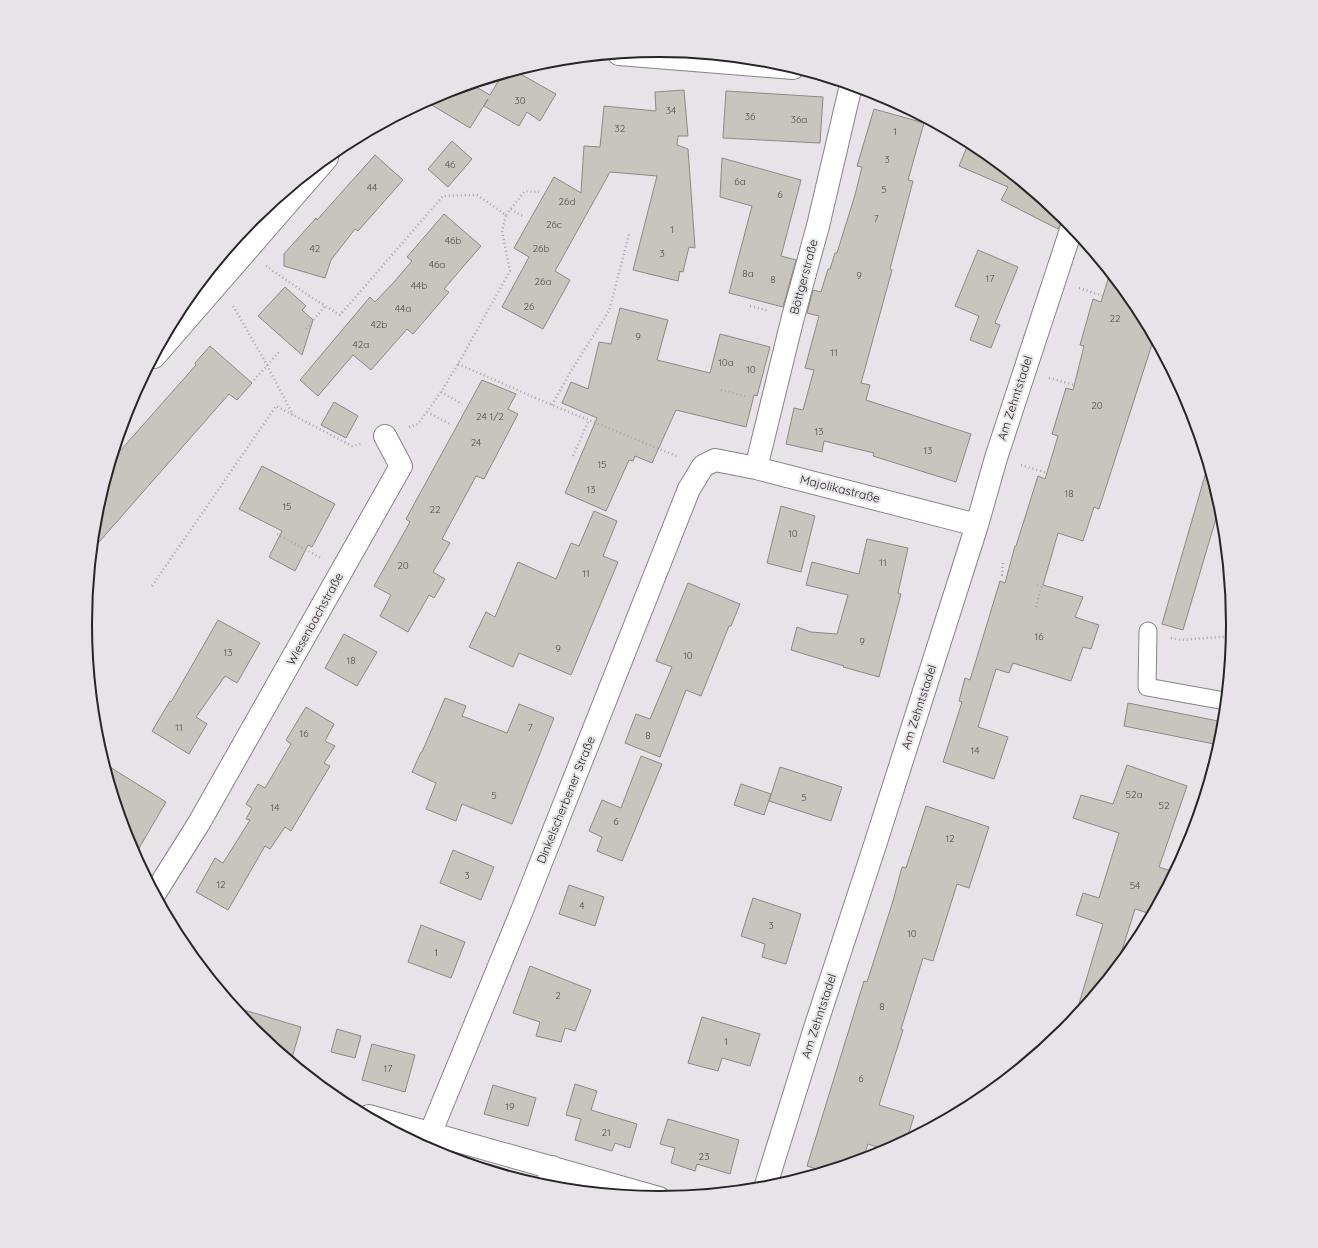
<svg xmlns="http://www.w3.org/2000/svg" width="1318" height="1248" viewBox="0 0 1318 1248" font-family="Quicksand,sans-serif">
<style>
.building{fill:#c8c5bf;stroke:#8c8984}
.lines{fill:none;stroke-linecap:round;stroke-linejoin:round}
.lane-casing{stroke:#878387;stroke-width:19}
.street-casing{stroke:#878387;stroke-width:24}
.path{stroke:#a8a4a9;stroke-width:2.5;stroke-dasharray:1 3;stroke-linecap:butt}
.lane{stroke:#fff;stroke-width:17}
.street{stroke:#fff;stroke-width:22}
.labels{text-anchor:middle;stroke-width:4;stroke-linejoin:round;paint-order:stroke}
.number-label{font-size:10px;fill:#4f4d4d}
.street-label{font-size:12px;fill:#272527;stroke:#e8e3e9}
.rim{fill:none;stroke:#272527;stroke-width:2}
</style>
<rect width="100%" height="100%" fill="#e8e3e9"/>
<!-- building -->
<path class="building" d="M 515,71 L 556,94 L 540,121 L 527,112 L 519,126 L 484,106 L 488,99 L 470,128 L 425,101 L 440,94 L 471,84 L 490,95 L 502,75 Z
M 684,90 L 688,136 L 678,136 L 677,145 L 688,149 L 695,248 L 689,247 L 683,272 L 680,271 L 678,281 L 633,270 L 657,176 L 610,172 L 555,271 L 570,280 L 543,329 L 502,307 L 529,257 L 514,248 L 554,177 L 581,193 L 584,146 L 600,147 L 604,106 L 656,111 L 655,92 Z
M 726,91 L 823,97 L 820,143 L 723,138 Z
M 874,109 L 924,123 L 908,180 L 913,181 L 890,269 L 892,270 L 861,383 L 870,385 L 866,400 L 971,434 L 956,482 L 873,456 L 874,453 L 824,441 L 822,452 L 786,444 L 794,408 L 803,410 L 814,370 L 805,368 L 819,316 L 807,313 L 813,290 L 821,292 L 828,269 L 830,269 L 835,253 L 837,253 L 855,195 L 862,167 L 857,166 Z
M 452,141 L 472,159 L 448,187 L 428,169 Z
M 969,142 L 978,147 L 1064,217 L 1058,229 L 1001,200 L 1008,187 L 959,166 Z
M 375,155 L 403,180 L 358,231 L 355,229 L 331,260 L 325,278 L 284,266 L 284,254 L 316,218 L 317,220 Z
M 722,158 L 801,180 L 781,256 L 796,260 L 783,307 L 729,293 L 752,206 L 720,197 Z
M 444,214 L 481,246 L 444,289 L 449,292 L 413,334 L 407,329 L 371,370 L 353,355 L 318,396 L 300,380 L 370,297 L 375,302 L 394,282 L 412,261 L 407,257 Z
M 978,250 L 1018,267 L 995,323 L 1000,325 L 991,348 L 970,340 L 979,316 L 955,306 Z
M 1110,273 L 1136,305 L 1154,338 L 1099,509 L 1094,507 L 1083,541 L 1058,533 L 1043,585 L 1083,597 L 1075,617 L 1099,625 L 1091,649 L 1083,647 L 1071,681 L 1013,663 L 1009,673 L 996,669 L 978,727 L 1008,737 L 994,779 L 943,762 L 962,702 L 959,701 L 965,678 L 970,680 L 1000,581 L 1005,583 L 1015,546 L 1016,546 L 1038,476 L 1045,479 L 1058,436 L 1052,434 L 1066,388 L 1073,390 L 1084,346 L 1080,345 L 1093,299 L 1101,302 Z
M 285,287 L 306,306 L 302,310 L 313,320 L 302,355 L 258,316 Z
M 620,308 L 668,320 L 657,360 L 710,373 L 720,334 L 770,347 L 757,396 L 754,395 L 746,427 L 676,410 L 652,463 L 635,456 L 633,461 L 629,460 L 606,511 L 565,493 L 597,418 L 562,403 L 571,382 L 588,389 L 599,342 L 611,344 Z
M 210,346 L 252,383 L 237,400 L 229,394 L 92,550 L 96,512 L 116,447 L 120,451 L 196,365 L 195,363 Z
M 482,380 L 516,394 L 508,409 L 518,414 L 484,479 L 476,476 L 442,539 L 450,543 L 433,572 L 445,579 L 434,598 L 429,595 L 408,632 L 380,616 L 391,595 L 374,586 L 410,522 L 406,519 Z
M 334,402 L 358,416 L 346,438 L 321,425 Z
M 1208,465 L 1220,505 L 1183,630 L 1162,624 Z
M 262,466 L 335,504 L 312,547 L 308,545 L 295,571 L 269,557 L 282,531 L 239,509 Z
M 781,506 L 815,516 L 801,572 L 767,563 Z
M 594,511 L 617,521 L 603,556 L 618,562 L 571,675 L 519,653 L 513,667 L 469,647 L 486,612 L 495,617 L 518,562 L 556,579 L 571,543 L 579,546 Z
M 867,539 L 908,548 L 898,593 L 901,594 L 879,677 L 843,667 L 844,666 L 791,650 L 797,627 L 811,632 L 837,634 L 848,595 L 806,585 L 812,562 L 859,574 Z
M 688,583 L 740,604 L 731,626 L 729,626 L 701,696 L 686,690 L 660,757 L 625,743 L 636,714 L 650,719 L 672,667 L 656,661 Z
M 218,620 L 260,643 L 237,683 L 225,676 L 196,717 L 207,724 L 189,754 L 152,731 L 170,701 L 171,702 Z
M 344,634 L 377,652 L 357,686 L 325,668 Z
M 445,698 L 466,706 L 462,716 L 507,733 L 519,704 L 554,718 L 512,824 L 462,804 L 456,821 L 426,809 L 436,783 L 412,772 L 421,752 L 422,752 Z
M 1128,703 L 1223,722 L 1222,736 L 1219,745 L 1124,726 Z
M 306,707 L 334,724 L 325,741 L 335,746 L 324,763 L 330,766 L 291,831 L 285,827 L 270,849 L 265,846 L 228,910 L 196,892 L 215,858 L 223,863 L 250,820 L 246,819 L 252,808 L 246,804 L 258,784 L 265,788 L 291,744 L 286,740 Z
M 641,756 L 662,764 L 622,861 L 597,851 L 602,837 L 589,831 L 602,800 L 621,808 Z
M 105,764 L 166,802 L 135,855 L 129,843 Z
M 1127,765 L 1187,786 L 1159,867 L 1174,872 L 1151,914 L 1135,909 L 1117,966 L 1075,1017 L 1103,924 L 1076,915 L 1083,893 L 1099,898 L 1119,833 L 1073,818 L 1081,795 L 1113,804 Z
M 780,767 L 842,787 L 831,821 L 769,801 Z
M 741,784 L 771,794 L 764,815 L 734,805 Z
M 926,806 L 989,827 L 969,888 L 957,884 L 933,961 L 923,958 L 901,1029 L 903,1030 L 879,1105 L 914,1116 L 907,1139 L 886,1150 L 868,1144 L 863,1159 L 823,1171 L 807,1166 L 864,981 L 867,982 L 893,901 L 902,867 L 906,868 Z
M 453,850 L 494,867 L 481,900 L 440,883 Z
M 569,885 L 604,897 L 595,926 L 559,914 Z
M 753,898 L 801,914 L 786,964 L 762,957 L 765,944 L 741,936 Z
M 421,925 L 465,942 L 451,978 L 408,962 Z
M 530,966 L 591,990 L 575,1031 L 565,1028 L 561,1042 L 536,1036 L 540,1022 L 513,1013 Z
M 234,1007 L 301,1027 L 291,1061 L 253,1030 Z
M 702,1017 L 760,1034 L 750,1066 L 722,1058 L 718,1071 L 688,1063 Z
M 337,1029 L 361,1036 L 355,1058 L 331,1052 Z
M 372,1044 L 415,1055 L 405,1092 L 362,1080 Z
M 575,1084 L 597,1091 L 591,1110 L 637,1124 L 630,1148 L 615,1143 L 612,1151 L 575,1140 L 581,1119 L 566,1115 Z
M 493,1085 L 536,1098 L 528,1126 L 484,1114 Z
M 668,1119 L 739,1140 L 730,1174 L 697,1164 L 695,1171 L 671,1163 L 675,1148 L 660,1144 Z"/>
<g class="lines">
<!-- lane casing -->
<g class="lane-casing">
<path id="lane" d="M 1148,631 L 1147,687 L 1225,701"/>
</g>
<!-- street casing -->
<g class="street-casing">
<path id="street" d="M 619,54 L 793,68
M 154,357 L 327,158
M 756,468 L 793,317 L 818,226 L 851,85
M 155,893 L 199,823 L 401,466 L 385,436
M 369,1116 L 659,1198
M 430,1134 L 523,908 L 689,489 L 703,466 L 715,460 L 756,468 L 977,525
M 547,1187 L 552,1167
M 765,1188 L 814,1031 L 875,845 L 977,525 L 996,458 L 1072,227"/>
</g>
<!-- path -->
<path class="path" d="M 511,209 L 524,217
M 506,215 L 525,191 L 539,192
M 266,266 L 311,297 L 340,315 L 443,196 L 477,195 L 506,215 L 502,231 L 510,271 L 458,364 L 441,392 L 418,424 L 409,427
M 1079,288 L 1103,296
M 233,306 L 267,365 L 293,415
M 750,306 L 769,311
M 306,329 L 325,306
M 458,364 L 552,405 L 679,457
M 1049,378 L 1074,385
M 254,380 L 280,351
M 721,390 L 748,397
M 441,392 L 462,404
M 552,405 L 571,371 L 609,311 L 629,234
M 427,412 L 452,425
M 573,456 L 589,420
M 1021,465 L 1047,473
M 277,534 L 321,558
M 1003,563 L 1002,575 L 1006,576
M 152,586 L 276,406 L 352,446 L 361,444
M 1036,607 L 1041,587 L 1037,585
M 1171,638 L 1180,640 L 1232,636"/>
<!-- lane -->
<use href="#lane" class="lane"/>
<!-- street -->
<use href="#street" class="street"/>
</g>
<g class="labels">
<!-- number labels -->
<g class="number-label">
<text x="520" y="104">30</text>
<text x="671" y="114">34</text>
<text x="750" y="120">36</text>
<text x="799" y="123">36a</text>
<text x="620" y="132">32</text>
<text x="895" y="135">1</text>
<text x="887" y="163">3</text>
<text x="450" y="168">46</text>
<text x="740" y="185">6a</text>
<text x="372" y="191">44</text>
<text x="884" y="193">5</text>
<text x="780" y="198">6</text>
<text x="567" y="205">26d</text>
<text x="876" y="222">7</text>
<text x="554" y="228">26c</text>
<text x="672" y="233">1</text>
<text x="453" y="244">46b</text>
<text x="315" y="252">42</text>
<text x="541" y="252">26b</text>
<text x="662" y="257">3</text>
<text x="437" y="268">46a</text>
<text x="748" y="277">8a</text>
<text x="859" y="279">9</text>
<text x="990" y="282">17</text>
<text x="773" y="283">8</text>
<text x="543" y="285">26a</text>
<text x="419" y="289">44b</text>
<text x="529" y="310">26</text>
<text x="403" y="312">44a</text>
<text x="1115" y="322">22</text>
<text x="379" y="328">42b</text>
<text x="638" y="340">9</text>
<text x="361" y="348">42a</text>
<text x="834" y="356">11</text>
<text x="726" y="366">10a</text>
<text x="751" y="373">10</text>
<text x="1097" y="409">20</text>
<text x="490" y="420">24 1/2</text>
<text x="819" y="435">13</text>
<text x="476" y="446">24</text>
<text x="928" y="454">13</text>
<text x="602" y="468">15</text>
<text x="591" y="493">13</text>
<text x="1069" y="497">18</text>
<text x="287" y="510">15</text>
<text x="435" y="513">22</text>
<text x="793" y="537">10</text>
<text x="883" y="566">11</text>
<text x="403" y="569">20</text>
<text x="586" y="577">11</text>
<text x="1039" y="640">16</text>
<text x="862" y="645">9</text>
<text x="558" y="652">9</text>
<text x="228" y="656">13</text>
<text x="688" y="659">10</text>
<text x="351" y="664">18</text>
<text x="179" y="731">11</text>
<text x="530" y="731">7</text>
<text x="304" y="737">16</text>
<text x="648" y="739">8</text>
<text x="975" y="754">14</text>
<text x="1134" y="798">52a</text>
<text x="494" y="799">5</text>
<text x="804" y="801">5</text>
<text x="1164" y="809">52</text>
<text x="275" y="811">14</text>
<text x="616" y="825">6</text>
<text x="950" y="842">12</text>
<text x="467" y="879">3</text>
<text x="221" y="888">12</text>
<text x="1135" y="889">54</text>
<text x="582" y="909">4</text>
<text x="771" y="929">3</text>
<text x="912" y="937">10</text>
<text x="436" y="956">1</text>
<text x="558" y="999">2</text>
<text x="882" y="1010">8</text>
<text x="726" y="1045">1</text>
<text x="388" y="1072">17</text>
<text x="861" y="1082">6</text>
<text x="510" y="1110">19</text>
<text x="606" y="1136">21</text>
<text x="704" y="1160">23</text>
</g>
<!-- street labels -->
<g class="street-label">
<text transform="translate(804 277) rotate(-75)" y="4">Böttgerstraße</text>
<text transform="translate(1015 398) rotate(-72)" y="4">Am Zehntstadel</text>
<text transform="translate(840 489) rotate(14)" y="4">Majolikastraße</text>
<text transform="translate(315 619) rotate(-61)" y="4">Wiesenbachstraße</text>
<text transform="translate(919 707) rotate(-72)" y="4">Am Zehntstadel</text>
<text transform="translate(566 800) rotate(-68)" y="4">Dinkelscherbener Straße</text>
<text transform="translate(819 1016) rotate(-72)" y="4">Am Zehntstadel</text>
</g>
</g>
<!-- crop -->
<path d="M0 0H1318V1248H0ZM92 624a567 567 0 1 1 1134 0a567 567 0 1 1-1134 0Z" fill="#e8e3e9" fill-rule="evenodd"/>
<path class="rim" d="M92 624a567 567 0 1 1 1134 0a567 567 0 1 1-1134 0Z"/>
</svg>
